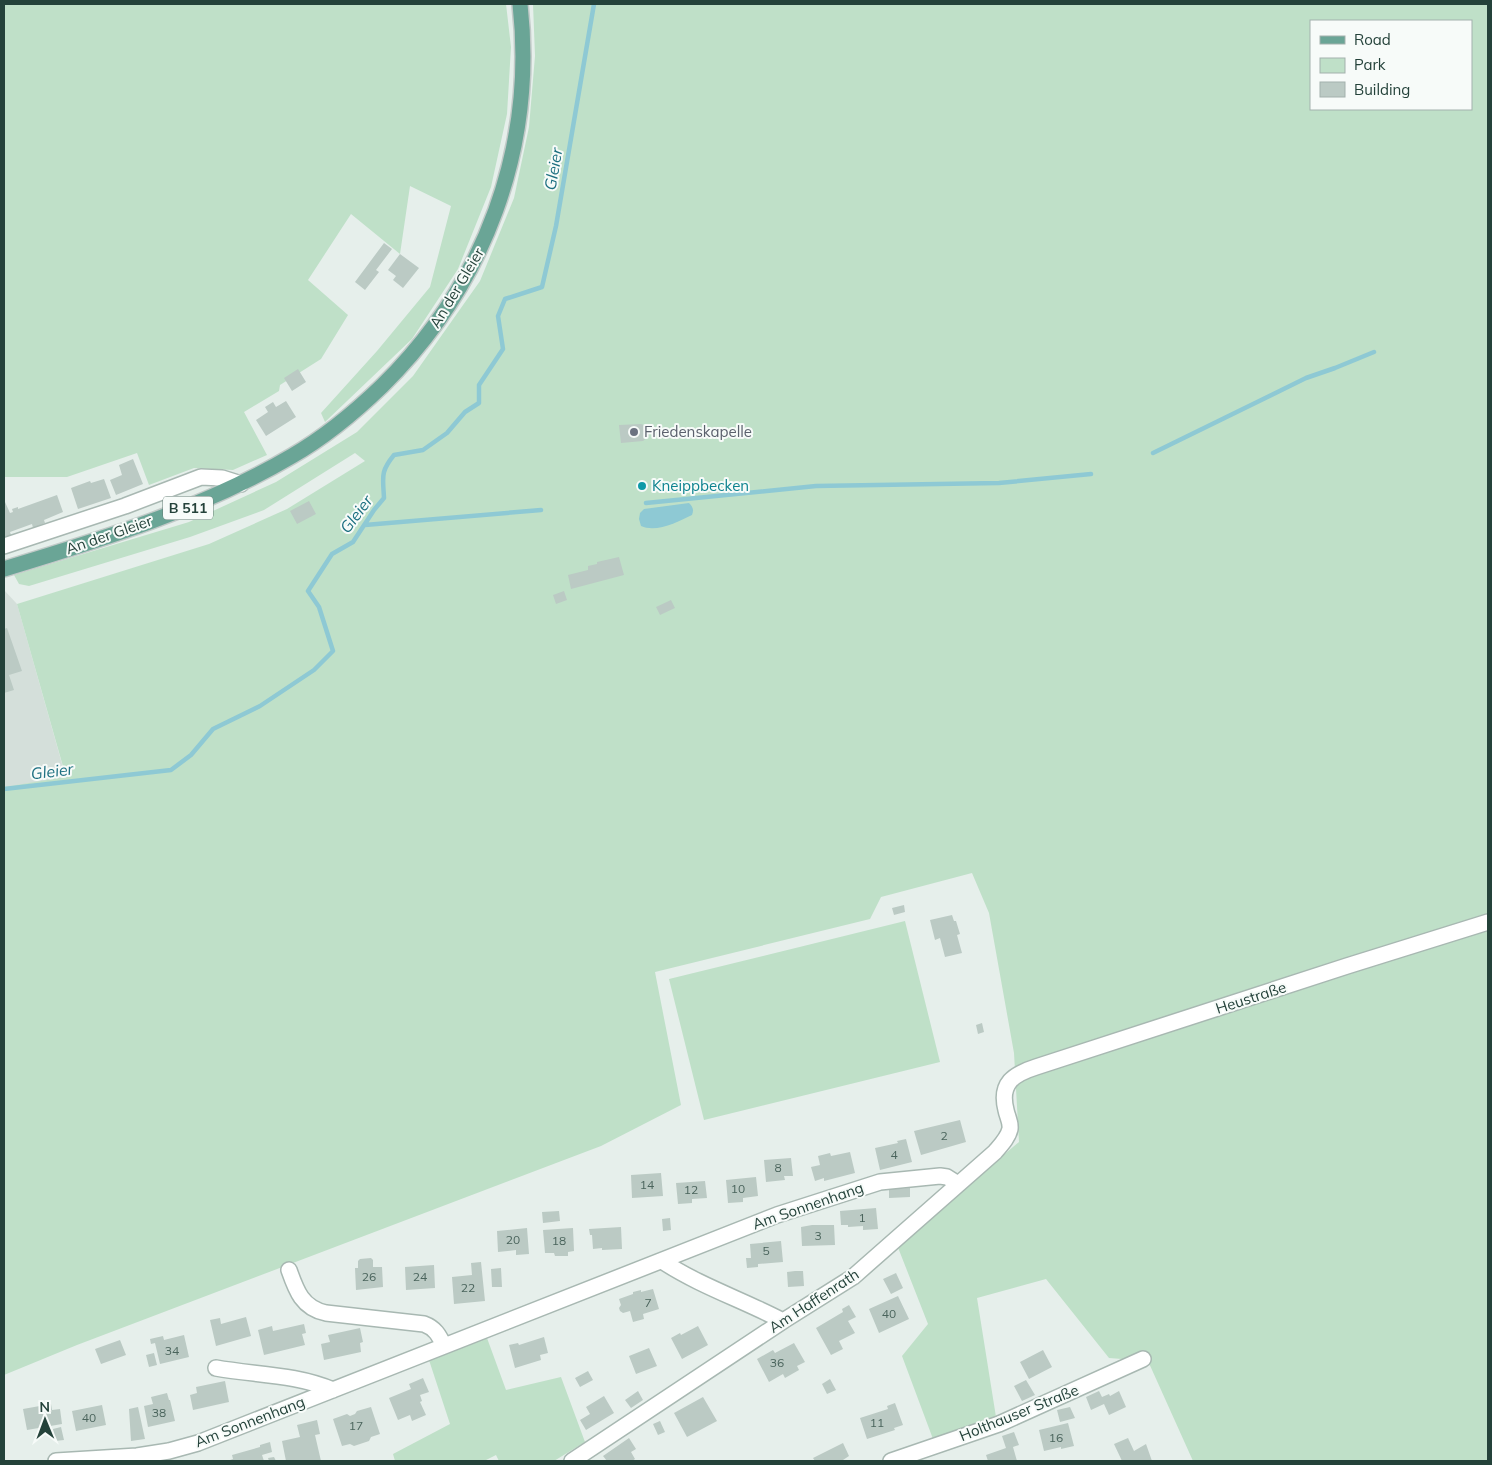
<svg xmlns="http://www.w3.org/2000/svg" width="1492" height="1465" viewBox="0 0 1492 1465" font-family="Mulish,sans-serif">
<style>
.built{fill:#d4dfda}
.green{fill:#bfe0c8;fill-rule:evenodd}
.water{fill:#8ec9d4}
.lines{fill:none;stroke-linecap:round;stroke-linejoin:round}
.stream{stroke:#8ec9d4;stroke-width:4.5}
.building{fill:#bbcac4}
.minor-casing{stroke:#a8b8b2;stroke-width:18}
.primary-casing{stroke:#c2cac8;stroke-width:18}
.minor{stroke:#fff;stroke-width:15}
.primary{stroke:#6aa596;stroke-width:15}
.worship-dot{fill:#6b7280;stroke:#f7fbf9;stroke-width:2}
.culture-dot{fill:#0f9aa8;stroke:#f7fbf9;stroke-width:2}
.labels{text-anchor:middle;stroke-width:4;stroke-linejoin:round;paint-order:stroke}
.number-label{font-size:12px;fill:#4a645c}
.shield{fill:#f7fbf9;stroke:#637a73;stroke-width:1}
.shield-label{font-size:14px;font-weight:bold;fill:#24423a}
.street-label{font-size:15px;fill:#24423a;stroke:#f7fbf9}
.worship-label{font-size:15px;fill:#5b616d;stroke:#f7fbf9;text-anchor:start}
.culture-label{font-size:15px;fill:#0d838f;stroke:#f7fbf9;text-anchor:start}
.water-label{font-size:16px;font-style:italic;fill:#1c6f80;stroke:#f7fbf9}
</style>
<rect width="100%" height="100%" fill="#e6efeb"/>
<!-- built -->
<path class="built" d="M 4,590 L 17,604 L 66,778 L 4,787 Z"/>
<!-- green -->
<path class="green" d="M 4,4 L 506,4 L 511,47 L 507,114 L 491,187 L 458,269 L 412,339 L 325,422 L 321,413 L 377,351 L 430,287 L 451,206 L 410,186 L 400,254 L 351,214 L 308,280 L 348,315 L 321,359 L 280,385 L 279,391 L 244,412 L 267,455 L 233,470 L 194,468 L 149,485 L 137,453 L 67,477 L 4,477 Z
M 533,4 L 1488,4 L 1488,1461 L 1193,1461 L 1148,1361 L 1109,1358 L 1046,1279 L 977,1298 L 996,1417 L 933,1439 L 902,1356 L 928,1324 L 897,1245 L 1019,1142 L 1014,1053 L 989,913 L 972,873 L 881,897 L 870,919 L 655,972 L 681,1105 L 601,1146 L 77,1345 L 4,1375 L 4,787 L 66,777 L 17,604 L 209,544 L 287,509 L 365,461 L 355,453 L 264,510 L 190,537 L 29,586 L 19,584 L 14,575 L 189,522 L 276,482 L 357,432 L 413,376 L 480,281 L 514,198 L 529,127 L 535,56 ZM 1311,21 L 1471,21 L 1471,109 L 1311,109 Z
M 905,921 L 940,1062 L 704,1120 L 669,979 Z
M 487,1338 L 506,1390 L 561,1377 L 585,1442 L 554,1461 L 499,1461 L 496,1455 L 484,1461 L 395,1461 L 393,1454 L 450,1424 L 429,1360 Z"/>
<!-- water -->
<path class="water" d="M 689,503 C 693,507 694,510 692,515 C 678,522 656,533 641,526 L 639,519 L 640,513 L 644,509 Z"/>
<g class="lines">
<!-- stream -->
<path class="stream" d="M 1153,453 L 1306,378 L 1335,368 L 1374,352
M 646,503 L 816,486 L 999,483 L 1091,474
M 365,525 L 541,510
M 4,789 L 171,770 L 191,755 L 213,729 L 260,706 L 314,670 L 333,651 L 319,607 L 308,591 L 332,554 L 353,542 L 374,510 L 384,498 C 383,477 380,472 394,455 L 423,450 L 447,433 L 465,412 L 479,403 L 479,385 L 503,349 L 498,316 L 505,299 L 542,287 L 556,226 L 594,4"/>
</g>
<!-- building -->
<path class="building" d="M 384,243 L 392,249 L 376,270 L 379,272 L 365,290 L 355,282 Z
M 400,254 L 419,268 L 403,288 L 393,280 L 396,276 L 388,270 Z
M 298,369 L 306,382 L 292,391 L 284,378 Z
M 286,401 L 296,417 L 266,436 L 256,420 L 268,412 L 265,407 L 273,402 L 276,407 Z
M 641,424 L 649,427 L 649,436 L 643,441 L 621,443 L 619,425 Z
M 133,459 L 143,484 L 116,495 L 110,480 L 122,475 L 119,465 Z
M 104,479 L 111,498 L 78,509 L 71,488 L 90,481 L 91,483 Z
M 57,495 L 63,512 L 44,520 L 45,523 L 33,528 L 32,524 L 10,532 L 11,535 L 4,538 L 4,502 L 5,502 L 10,513 L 13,512 L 12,509 L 18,507 L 18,509 Z
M 309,501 L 316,514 L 297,524 L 290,511 Z
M 619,557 L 624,575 L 571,589 L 568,575 L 588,570 L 588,566 L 597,564 L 597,562 Z
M 564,591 L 567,600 L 556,604 L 553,595 Z
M 671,600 L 675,608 L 660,615 L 656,607 Z
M 7,628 L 22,671 L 9,675 L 14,690 L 4,693 L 4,629 Z
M 904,905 L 905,912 L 894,915 L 892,908 Z
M 952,915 L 954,921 L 956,921 L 960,934 L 957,935 L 962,953 L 945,957 L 940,938 L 935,940 L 930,920 Z
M 982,1023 L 984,1032 L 978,1034 L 976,1025 Z
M 960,1120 L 966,1142 L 921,1155 L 914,1131 Z
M 906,1139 L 912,1162 L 880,1170 L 875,1148 L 898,1143 L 897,1141 Z
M 850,1152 L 855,1173 L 824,1181 L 824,1178 L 815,1181 L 811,1167 L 820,1165 L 818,1156 L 830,1153 L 831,1156 Z
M 791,1158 L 793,1176 L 784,1176 L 785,1180 L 766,1182 L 764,1160 Z
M 661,1173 L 663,1196 L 632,1198 L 631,1175 Z
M 756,1177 L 758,1196 L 743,1198 L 743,1202 L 728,1203 L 726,1180 Z
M 705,1181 L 707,1198 L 692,1199 L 692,1203 L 678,1204 L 676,1183 Z
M 910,1188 L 910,1197 L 889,1198 L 889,1189 Z
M 876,1208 L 878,1229 L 863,1230 L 863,1226 L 848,1227 L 848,1225 L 841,1225 L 840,1211 Z
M 559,1211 L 560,1221 L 543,1223 L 542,1212 Z
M 670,1218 L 671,1230 L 663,1231 L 662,1219 Z
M 812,1225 L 834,1225 L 835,1245 L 802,1246 L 801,1227 Z
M 621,1227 L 622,1249 L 602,1250 L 602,1248 L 593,1249 L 592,1235 L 590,1235 L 589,1229 Z
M 527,1228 L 529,1254 L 516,1255 L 516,1250 L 498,1252 L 497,1231 Z
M 573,1228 L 574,1251 L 568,1252 L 568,1256 L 555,1256 L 554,1253 L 545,1253 L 543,1230 Z
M 781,1241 L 783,1262 L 758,1264 L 758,1267 L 747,1268 L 746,1258 L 751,1258 L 750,1244 Z
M 371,1258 L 373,1260 L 373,1267 L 382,1267 L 383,1287 L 356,1290 L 355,1268 L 358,1268 L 358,1261 L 360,1259 Z
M 481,1262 L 485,1301 L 454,1304 L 452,1277 L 472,1275 L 471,1263 Z
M 434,1265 L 435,1288 L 406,1290 L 405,1267 Z
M 501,1268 L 502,1287 L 492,1287 L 491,1269 Z
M 795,1271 L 803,1271 L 804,1286 L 788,1287 L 787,1272 Z
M 896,1273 L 903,1288 L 891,1294 L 883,1279 Z
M 653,1289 L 659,1309 L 643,1314 L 644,1319 L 633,1322 L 630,1311 L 623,1313 L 620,1311 L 619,1308 L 621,1305 L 619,1299 L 633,1294 L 633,1292 L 641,1290 L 641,1292 Z
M 898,1296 L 909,1319 L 879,1333 L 869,1309 Z
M 849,1305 L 856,1317 L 848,1321 L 855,1333 L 839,1341 L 843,1349 L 831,1355 L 816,1328 L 843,1312 L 842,1309 Z
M 246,1317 L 251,1336 L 216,1346 L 210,1320 L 220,1318 L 221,1324 Z
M 304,1324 L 306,1333 L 302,1334 L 305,1345 L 264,1355 L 258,1330 L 272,1326 L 273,1331 Z
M 698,1326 L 708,1345 L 682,1359 L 671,1338 L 680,1333 L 681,1335 Z
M 360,1328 L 363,1342 L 360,1343 L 361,1352 L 324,1360 L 321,1344 L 330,1342 L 328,1335 Z
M 184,1335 L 189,1357 L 160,1364 L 155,1343 L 151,1344 L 150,1339 L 163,1336 L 164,1340 Z
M 544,1337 L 548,1353 L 540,1355 L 541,1360 L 515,1368 L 509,1345 L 518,1343 L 519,1345 Z
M 120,1340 L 126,1355 L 101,1364 L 95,1349 Z
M 794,1343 L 805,1362 L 797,1366 L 799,1370 L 785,1378 L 783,1374 L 769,1382 L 757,1359 L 773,1350 L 775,1353 Z
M 649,1348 L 657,1366 L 636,1374 L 629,1356 Z
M 1043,1350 L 1052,1367 L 1029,1379 L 1020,1362 Z
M 154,1353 L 157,1365 L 149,1367 L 146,1355 Z
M 588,1371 L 593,1380 L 580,1387 L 575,1378 Z
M 423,1378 L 429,1392 L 420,1395 L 422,1401 L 420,1402 L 426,1415 L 412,1421 L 410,1415 L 398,1420 L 389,1398 L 411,1389 L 409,1384 Z
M 830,1379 L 836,1390 L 827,1394 L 822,1384 Z
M 1026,1380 L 1035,1395 L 1022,1401 L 1014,1386 Z
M 225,1381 L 229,1402 L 193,1410 L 190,1395 L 197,1393 L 196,1387 Z
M 638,1391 L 643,1400 L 631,1408 L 625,1400 Z
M 1099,1391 L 1102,1397 L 1109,1394 L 1110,1396 L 1119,1391 L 1126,1407 L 1109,1415 L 1104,1404 L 1091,1410 L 1086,1397 Z
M 167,1393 L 169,1400 L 170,1400 L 175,1421 L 148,1427 L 144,1406 L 153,1404 L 151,1397 Z
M 604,1396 L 614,1413 L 586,1430 L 580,1420 L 590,1414 L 586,1407 Z
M 703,1397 L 717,1421 L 687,1437 L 674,1413 Z
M 895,1403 L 903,1425 L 894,1428 L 895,1430 L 867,1439 L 860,1418 L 888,1409 L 887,1406 Z
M 51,1404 L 52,1410 L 60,1409 L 62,1424 L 27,1430 L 23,1409 Z
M 102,1405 L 106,1425 L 76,1431 L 72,1411 Z
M 138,1407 L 145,1439 L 131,1441 L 129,1409 Z
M 371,1407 L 380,1434 L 371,1437 L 369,1441 L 354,1446 L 350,1444 L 342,1446 L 333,1419 L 347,1414 L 350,1416 L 355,1414 L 357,1411 Z
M 1070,1407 L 1075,1418 L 1060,1422 L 1057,1410 Z
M 317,1420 L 320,1434 L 315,1435 L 321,1461 L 286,1461 L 282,1441 L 300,1437 L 297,1425 Z
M 660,1421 L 665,1432 L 658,1435 L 653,1424 Z
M 1068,1423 L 1074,1446 L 1061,1449 L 1061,1447 L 1044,1451 L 1039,1430 Z
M 61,1427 L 64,1440 L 55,1441 L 53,1429 Z
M 1014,1432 L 1019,1445 L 1013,1447 L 1017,1461 L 988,1461 L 986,1455 L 1006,1448 L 1002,1436 Z
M 629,1438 L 636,1449 L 631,1452 L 635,1459 L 632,1461 L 607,1461 L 603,1456 Z
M 1128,1438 L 1134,1451 L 1146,1444 L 1152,1461 L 1122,1461 L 1114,1444 Z
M 270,1442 L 272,1452 L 262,1455 L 264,1461 L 231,1461 L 230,1460 L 233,1459 L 232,1455 L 260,1447 L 260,1445 Z
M 843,1443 L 849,1456 L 843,1460 L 843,1461 L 815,1461 L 813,1458 Z
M 274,1457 L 276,1461 L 269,1461 L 268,1458 Z"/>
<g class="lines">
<!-- minor casing -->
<g class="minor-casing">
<path id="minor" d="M 4,546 L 125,506 L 201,477 L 222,478 L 241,484
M 662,1261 C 700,1286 743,1300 783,1321
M 289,1270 C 296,1290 302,1308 326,1313 L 424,1324 C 435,1328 439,1335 444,1346
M 216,1368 C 255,1375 296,1374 333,1390
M 56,1461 L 137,1456 L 169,1451 L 198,1443 L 777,1215 L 880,1182 L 940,1176 L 947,1177 L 958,1184
M 572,1461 L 783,1321 L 853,1277 L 995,1152 C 1001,1145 1008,1138 1010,1129 C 1011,1122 1007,1116 1006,1110 C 999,1083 1014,1074 1036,1067 L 1347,966 L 1488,922
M 891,1461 L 999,1424 L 1143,1359"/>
</g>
<!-- primary casing -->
<g class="primary-casing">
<path id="primary" d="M 4,569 C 103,539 202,509 292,456 C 325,437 355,412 382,386 C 485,285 536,147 520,4"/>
</g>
<!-- minor -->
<use href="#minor" class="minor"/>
<!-- primary -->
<use href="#primary" class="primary"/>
</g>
<!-- markers -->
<circle class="worship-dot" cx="634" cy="432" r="5"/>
<circle class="culture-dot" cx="642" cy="486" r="5"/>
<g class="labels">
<!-- number labels -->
<g class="number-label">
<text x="944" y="1140">2</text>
<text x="894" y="1159">4</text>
<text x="778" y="1172">8</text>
<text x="647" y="1189">14</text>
<text x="738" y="1193">10</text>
<text x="691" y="1194">12</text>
<text x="862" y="1222">1</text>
<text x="818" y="1240">3</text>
<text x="513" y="1244">20</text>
<text x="559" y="1245">18</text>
<text x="766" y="1255">5</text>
<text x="369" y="1281">26</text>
<text x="420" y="1281">24</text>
<text x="468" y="1292">22</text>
<text x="648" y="1307">7</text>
<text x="889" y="1318">40</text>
<text x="172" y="1355">34</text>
<text x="777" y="1367">36</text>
<text x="159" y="1417">38</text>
<text x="89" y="1422">40</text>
<text x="877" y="1427">11</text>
<text x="356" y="1430">17</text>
<text x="1056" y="1442">16</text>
</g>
<!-- shield labels -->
<rect class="shield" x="163" y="496.5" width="50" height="23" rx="4"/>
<g class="shield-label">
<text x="188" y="513">B 511</text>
</g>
<!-- street labels -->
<g class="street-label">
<text transform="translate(457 288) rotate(-59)" y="5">An der Gleier</text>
<text transform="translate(109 535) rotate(-19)" y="5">An der Gleier</text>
<text transform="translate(1251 998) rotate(-18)" y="5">Heustraße</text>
<text transform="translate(808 1206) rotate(-19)" y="5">Am Sonnenhang</text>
<text transform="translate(814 1301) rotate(-33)" y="5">Am Haffenrath</text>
<text transform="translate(1019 1413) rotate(-22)" y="5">Holthauser Straße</text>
<text transform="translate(250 1422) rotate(-21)" y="5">Am Sonnenhang</text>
</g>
<!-- worship labels -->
<g class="worship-label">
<text x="644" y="437">Friedenskapelle</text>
</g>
<!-- culture labels -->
<g class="culture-label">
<text x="652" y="491">Kneippbecken</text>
</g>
<!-- water labels -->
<g class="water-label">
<text transform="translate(553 169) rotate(-80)" y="6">Gleier</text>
<text transform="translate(356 514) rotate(-53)" y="6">Gleier</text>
<text transform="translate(52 771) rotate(-7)" y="6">Gleier</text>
</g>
</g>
<!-- border -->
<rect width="1492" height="1465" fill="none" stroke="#24423a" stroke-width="10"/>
<!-- legend -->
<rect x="1310" y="20" width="162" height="90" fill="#f7fbf9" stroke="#a3b1ad"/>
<rect x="1320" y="36" width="25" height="8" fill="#6aa596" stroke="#a3b1ad"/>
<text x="1354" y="45" font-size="15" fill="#24423a">Road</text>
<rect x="1320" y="58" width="25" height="15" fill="#bfe0c8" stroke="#a3b1ad"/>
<text x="1354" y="70" font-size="15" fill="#24423a">Park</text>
<rect x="1320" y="82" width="25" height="15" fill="#bbcac4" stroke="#a3b1ad"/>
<text x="1354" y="95" font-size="15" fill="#24423a">Building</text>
<!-- north arrow -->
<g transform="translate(45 1420) rotate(359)" stroke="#f7fbf9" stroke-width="4" paint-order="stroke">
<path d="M0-4L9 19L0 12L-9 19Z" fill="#24423a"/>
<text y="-8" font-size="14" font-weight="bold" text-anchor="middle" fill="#24423a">N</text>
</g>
</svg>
